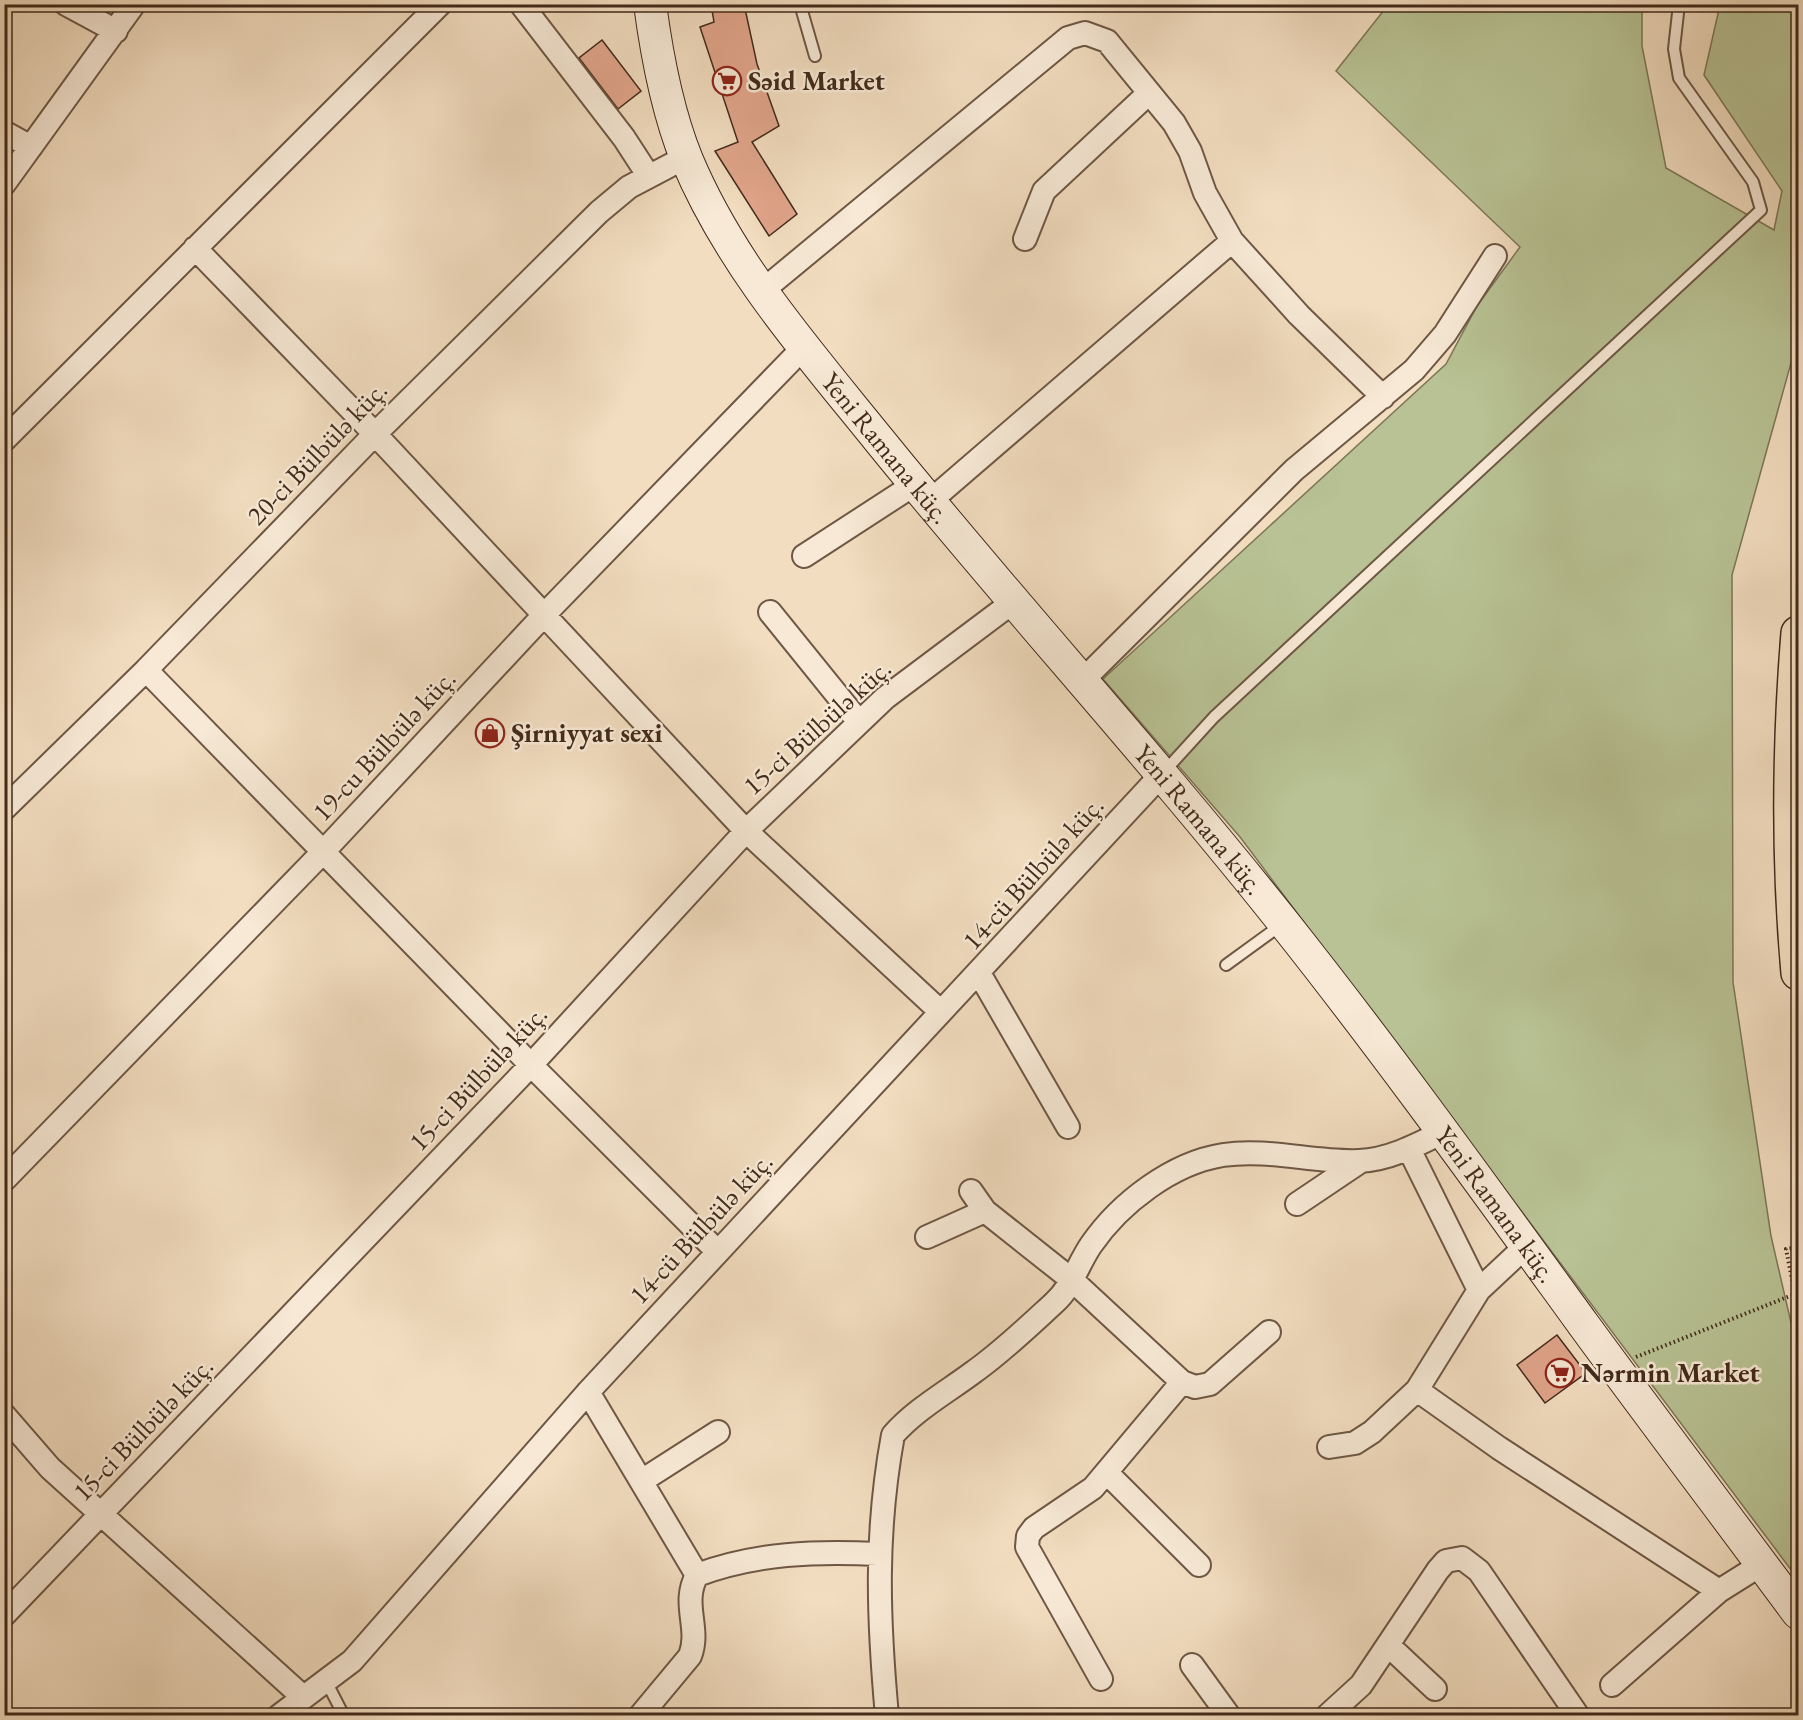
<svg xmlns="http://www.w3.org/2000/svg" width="1803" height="1720" viewBox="0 0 1803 1720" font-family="'EB Garamond',serif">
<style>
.green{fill:#b8c294;stroke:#7d7657;stroke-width:1.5}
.building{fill:#e1a58b;stroke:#422a1a;stroke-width:1.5}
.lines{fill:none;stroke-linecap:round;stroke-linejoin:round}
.lane-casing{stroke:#6e5744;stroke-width:14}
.street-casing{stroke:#6e5744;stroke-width:26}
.secondary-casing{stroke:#422a1a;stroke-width:34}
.highway-casing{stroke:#422a1a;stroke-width:36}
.path{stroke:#422a1a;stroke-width:4;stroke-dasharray:1.5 3;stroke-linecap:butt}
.lane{stroke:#f7e9d6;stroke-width:10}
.street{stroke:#f7e9d6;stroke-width:22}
.secondary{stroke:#f7e9d6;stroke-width:32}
.highway{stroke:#f2ddc0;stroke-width:33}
.labels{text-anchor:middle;stroke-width:5;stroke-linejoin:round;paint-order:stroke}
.poi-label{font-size:27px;font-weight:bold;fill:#422a1a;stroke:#f7e9d6;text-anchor:start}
.street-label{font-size:27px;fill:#422a1a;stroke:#f7e9d6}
</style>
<rect width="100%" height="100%" fill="#f2ddc0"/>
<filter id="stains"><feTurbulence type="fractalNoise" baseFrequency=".00333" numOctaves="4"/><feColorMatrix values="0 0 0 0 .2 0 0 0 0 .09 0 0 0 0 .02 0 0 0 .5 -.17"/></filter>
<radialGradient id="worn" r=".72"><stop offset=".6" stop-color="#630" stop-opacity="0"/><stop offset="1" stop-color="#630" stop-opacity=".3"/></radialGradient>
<!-- green -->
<path class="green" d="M 1388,5 L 1642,5 L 1642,46 L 1666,168 L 1774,230 L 1782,191 L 1704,75 L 1720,5 L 1798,5 L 1798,338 L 1732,575 L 1733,982 L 1771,1236 L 1792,1327 L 1798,1326 L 1798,1579 L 1240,837 L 1103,679 L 1446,364 L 1477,306 L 1520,247 L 1336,71 Z"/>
<!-- building -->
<path class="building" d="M 711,4 L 744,4 L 757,64 L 779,126 L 752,142 L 797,214 L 769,236 L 715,151 L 738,142 L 700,27 L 714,22 Z
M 602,40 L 641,91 L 618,109 L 579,58 Z
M 1557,1335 L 1586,1373 L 1545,1403 L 1517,1365 Z"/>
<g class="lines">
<!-- lane casing -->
<g class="lane-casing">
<path id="lane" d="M 800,4 L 815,56
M 1163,773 L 1214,717 L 1761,210 L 1753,182 L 1679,78 L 1674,49 L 1679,4
M 1226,965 L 1281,925
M 326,1681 L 344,1716"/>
</g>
<!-- street casing -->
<g class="street-casing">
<path id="street" d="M 66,4 L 116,31
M 521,4 L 624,138 L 648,175
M 4,132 L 31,147
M 4,184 L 134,4
M 1025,239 L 1044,191 L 1149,93
M 195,248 L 375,434 L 746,831 L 941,1012
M 762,291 L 1068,38 L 1085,33 L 1107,41 L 1174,123 L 1190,151 L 1205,193 L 1232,241 L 1299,315 L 1383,397
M 4,440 L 440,4
M 929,502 L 1232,241
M 804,556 L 915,484
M 770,612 L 859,722
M 146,670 L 531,1065 L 717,1251
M 1082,681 L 1294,470 L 1414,370 L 1445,334 L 1495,256
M 4,809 L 146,670 L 375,434 L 599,212 L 629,187 L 686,157
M 979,973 L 1068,1127
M 1409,1149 L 1479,1290
M 4,1180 L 323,852 L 544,615 L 804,347
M 971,1191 L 985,1211 L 1072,1280 L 1182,1382 L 1195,1387 L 1210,1384 L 1269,1332
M 1297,1204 L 1361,1161
M 927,1237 L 985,1211
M 1417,1390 L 1499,1448 L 1719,1591
M 588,1392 L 697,1575
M 4,1415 L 50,1468 L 303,1697
M 1329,1447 L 1355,1443 L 1372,1432 L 1417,1390 L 1479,1290 L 1526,1246
M 1107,1473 L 1199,1565
M 643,1480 L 718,1432
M 4,1615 L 531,1065 L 746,831 L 885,698 L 1013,602
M 1388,1645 L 1435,1689
M 1192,1665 L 1229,1716
M 1101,1679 L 1027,1547 L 1028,1536 L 1034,1528 L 1093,1488 L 1182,1382
M 1612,1685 L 1719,1591 L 1762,1564
M 279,1716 L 352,1661 L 588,1392 L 1162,774
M 640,1716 L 690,1656 C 701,1628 681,1604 697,1575 C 756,1553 816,1551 878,1554
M 887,1716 C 878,1617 875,1533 893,1435 C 916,1409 947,1392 975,1371 C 1003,1351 1029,1326 1054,1303 C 1072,1287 1078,1264 1091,1245 C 1120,1203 1172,1163 1223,1155 C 1268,1148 1315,1163 1359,1161 C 1389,1160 1419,1144 1445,1131
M 1327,1716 L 1361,1685 L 1438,1570 L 1446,1561 L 1462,1558 L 1479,1571 L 1578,1716"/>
</g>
<!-- secondary casing -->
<g class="secondary-casing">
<g id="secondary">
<path id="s1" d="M 650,4 C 657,57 667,111 687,160 C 731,265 808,352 879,440 C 1011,603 1153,758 1284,923 C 1388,1054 1485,1189 1583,1324 C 1654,1421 1727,1517 1798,1613"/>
</g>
</g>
<!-- highway casing -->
<g class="highway-casing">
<path id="highway" d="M 1798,633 C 1789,745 1788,861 1798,973"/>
</g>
<!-- path -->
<path class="path" d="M 1636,1357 L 1795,1294 L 1786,1249 L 1798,1247"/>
<!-- lane -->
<use href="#lane" class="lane"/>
<!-- street -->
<use href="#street" class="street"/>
<!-- secondary -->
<use href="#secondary" class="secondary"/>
<!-- highway -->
<use href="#highway" class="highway"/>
</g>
<!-- icons -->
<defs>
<g id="supermarket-ring" transform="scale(1.5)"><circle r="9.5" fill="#f7e9d6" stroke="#8f2418" stroke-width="1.5"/><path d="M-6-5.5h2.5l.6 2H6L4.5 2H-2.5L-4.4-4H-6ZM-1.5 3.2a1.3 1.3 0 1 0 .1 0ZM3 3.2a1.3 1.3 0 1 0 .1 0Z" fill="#8f2418"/></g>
<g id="shop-ring" transform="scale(1.5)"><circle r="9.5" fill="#f7e9d6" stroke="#8f2418" stroke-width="1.5"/><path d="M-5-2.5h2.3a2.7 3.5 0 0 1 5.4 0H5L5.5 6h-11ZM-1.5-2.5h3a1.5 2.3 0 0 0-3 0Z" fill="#8f2418"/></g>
</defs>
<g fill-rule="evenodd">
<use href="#supermarket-ring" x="727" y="81"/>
<use href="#shop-ring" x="490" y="733"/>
<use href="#supermarket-ring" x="1560" y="1373"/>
</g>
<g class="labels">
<!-- poi labels -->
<g class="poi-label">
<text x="748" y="90">Səid Market</text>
<text x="511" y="742">Şirniyyat sexi</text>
<text x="1581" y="1382">Nərmin Market</text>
</g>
<!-- street labels -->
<g class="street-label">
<text dy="9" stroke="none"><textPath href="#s1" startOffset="512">Yeni Ramana küç.</textPath></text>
<text transform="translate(317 453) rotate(-46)" y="9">20-ci Bülbülə küç.</text>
<text transform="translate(817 727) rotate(-42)" y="9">15-ci Bülbülə küç.</text>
<text transform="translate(384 745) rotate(-47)" y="9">19-cu Bülbülə küç.</text>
<text dy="9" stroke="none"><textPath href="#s1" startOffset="998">Yeni Ramana küç.</textPath></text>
<text transform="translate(1033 873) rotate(-48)" y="9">14-cü Bülbülə küç.</text>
<text transform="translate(478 1078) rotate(-47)" y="9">15-ci Bülbülə küç.</text>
<text dy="9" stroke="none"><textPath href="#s1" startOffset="1484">Yeni Ramana küç.</textPath></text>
<text transform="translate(701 1228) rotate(-47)" y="9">14-cü Bülbülə küç.</text>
<text transform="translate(143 1429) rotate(-46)" y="9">15-ci Bülbülə küç.</text>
</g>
</g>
<!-- margin -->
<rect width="1803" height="1720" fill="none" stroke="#f2ddc0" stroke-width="24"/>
<rect x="6" y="6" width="1791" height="1708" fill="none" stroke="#422a1a" stroke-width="3"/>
<rect x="12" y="12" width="1779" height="1696" fill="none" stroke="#422a1a" stroke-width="1.5"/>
<rect width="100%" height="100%" filter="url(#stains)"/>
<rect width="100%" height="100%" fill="url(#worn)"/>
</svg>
